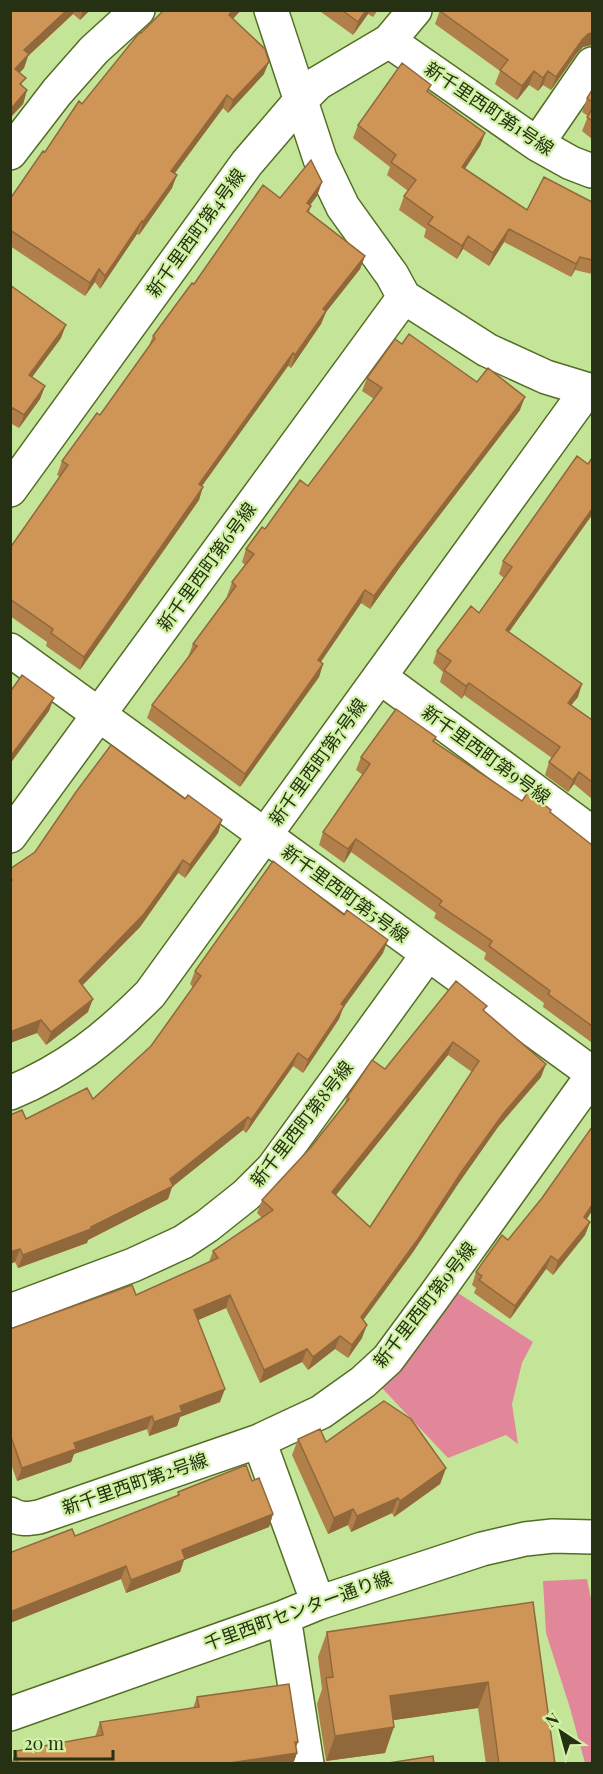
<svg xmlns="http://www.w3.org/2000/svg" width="603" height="1774" viewBox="0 0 603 1774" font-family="'Playfair Display','Noto Sans JP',serif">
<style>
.green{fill:#e18799}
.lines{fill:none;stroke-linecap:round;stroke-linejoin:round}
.minor-casing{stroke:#536e24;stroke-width:36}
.minor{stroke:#fff;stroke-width:33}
.wall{fill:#b1804a;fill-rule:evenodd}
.shaded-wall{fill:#90683c}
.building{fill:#ce9556;stroke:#90683c;stroke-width:1.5;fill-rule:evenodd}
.labels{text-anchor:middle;stroke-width:4.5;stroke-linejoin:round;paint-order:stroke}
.street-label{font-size:18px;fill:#253112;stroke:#d1f1a4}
</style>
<rect width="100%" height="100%" fill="#c4e498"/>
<!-- green -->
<path class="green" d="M 458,1293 L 533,1342 L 522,1363 L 512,1404 L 518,1444 L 506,1435 L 448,1458 L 382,1388 L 416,1350 Z
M 587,1579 L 592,1604 L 592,1764 L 585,1763 L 570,1708 L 546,1633 L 543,1581 Z"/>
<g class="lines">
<!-- minor casing -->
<g class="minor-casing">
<path id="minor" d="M 271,10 L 320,159 L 343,207 L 392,275 L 404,297 L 487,350 L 546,377 L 592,391
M 389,41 L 537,144 L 571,163 L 592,171
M 537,144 L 592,64
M 10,153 L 57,92 L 94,50 L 138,10
M 10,490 L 247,163 L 301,100 L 318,83 L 389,41 L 415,10
M 10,650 L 592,1073
M 380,677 L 592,833
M 10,836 L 404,297
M 10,1093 C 68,1069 107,1037 150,994 L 587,390
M 10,1311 L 133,1265 L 183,1242 L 207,1226 L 246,1195 L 273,1168 L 428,954
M 10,1514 C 20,1520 28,1519 39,1517 L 259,1441
M 318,1603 L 259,1441 L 321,1412 L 363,1382 L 388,1359 L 433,1298 L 592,1076
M 284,1617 L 307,1764
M 10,1714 L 284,1617 L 318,1603 L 482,1549 L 525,1539 L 553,1536 L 592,1537"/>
</g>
<!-- minor -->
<use href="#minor" class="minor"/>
</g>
<!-- wall -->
<path class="wall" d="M 10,10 L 90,10 L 80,20 L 73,14 L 28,56 L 24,68 L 19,73 L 22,86 L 27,90 L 23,104 L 10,118 Z
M 241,10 L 233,19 L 264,74 L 228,113 L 223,108 L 174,173 L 172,188 L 139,235 L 137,234 L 100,289 L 95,282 L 85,296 L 10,246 L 10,199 L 45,152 L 82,104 L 141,33 Z
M 321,10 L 378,10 L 373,17 L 368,14 L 353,35 L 321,12 Z
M 440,10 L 592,10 L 592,45 L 583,47 L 577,53 L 551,90 L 543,85 L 538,91 L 529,85 L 517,100 L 495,84 L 500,71 L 435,24 Z
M 592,90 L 592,139 L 582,131 L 588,116 L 582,112 L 587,98 Z
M 429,92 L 485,133 L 480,146 L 465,169 L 527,210 L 592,202 L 592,274 L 575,270 L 571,277 L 504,242 L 489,266 L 463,249 L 457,259 L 424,237 L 426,229 L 399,210 L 404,196 L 408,191 L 387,175 L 390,167 L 353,138 L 358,125 Z
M 322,182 L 317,196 L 310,205 L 311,206 L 309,212 L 365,256 L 360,269 L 326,312 L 321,324 L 291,368 L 288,366 L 202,486 L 199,500 L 80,670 L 46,646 L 47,642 L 10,616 L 10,548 L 60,477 L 57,475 L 62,461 L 100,415 L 148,348 L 153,336 L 194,284 L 280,198 Z
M 10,285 L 61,338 L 32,377 L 45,386 L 40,399 L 19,428 L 10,423 Z
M 402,344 L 477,382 L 520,410 L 400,567 L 370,609 L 361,603 L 321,662 L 323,664 L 319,677 L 240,787 L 147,718 L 152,705 L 188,657 L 193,644 L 228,596 L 227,596 L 232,582 L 245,565 L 242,562 L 246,549 L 308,486 L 374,399 L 362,391 L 367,378 Z
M 592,515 L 509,632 L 578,697 L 571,705 L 592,720 L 592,799 L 574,784 L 568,792 L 545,775 L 549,762 L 552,758 L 464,695 L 462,699 L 440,682 L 443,672 L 433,663 L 437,651 L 479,613 L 504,578 L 499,574 L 503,561 Z
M 436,737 L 434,742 L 522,801 L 550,813 L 592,845 L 592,1040 L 591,1042 L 543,1007 L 544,1003 L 484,959 L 486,953 L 434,918 L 436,913 L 351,852 L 344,863 L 319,845 L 323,832 L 363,775 L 356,770 L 361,757 Z
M 185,799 L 222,820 L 218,833 L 185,878 L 178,873 L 140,927 L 82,985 L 88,1012 L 46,1045 L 37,1033 L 10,1043 L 10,869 Z
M 383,953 L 343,1008 L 339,1019 L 303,1073 L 293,1066 L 246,1133 L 243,1130 L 172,1187 L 168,1199 L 88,1240 L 87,1243 L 18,1268 L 15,1262 L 10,1264 L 10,1115 L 26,1119 L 93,1099 L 151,1046 L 193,987 L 190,984 L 195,971 Z
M 485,1012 L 541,1077 L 498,1127 L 458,1184 L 413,1252 L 363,1320 L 362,1338 L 348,1358 L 335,1349 L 308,1370 L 302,1362 L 260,1383 L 226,1308 L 198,1320 L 220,1402 L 180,1417 L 177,1426 L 149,1436 L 147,1429 L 74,1454 L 71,1462 L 17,1481 L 10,1461 L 10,1329 L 136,1295 L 209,1262 L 213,1251 L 262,1218 L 257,1213 L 262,1200 L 311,1147 L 344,1105 L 347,1097 L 385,1069 ZM 448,1055 L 472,1072 L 370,1227 L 336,1195 Z
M 592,1127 L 592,1211 L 587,1219 L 590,1222 L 585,1235 L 553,1275 L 546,1269 L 510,1319 L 474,1293 L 476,1288 L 472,1285 L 476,1272 L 508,1240 L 542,1198 Z
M 298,1439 L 326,1442 L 446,1468 L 440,1484 L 394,1517 L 392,1513 L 351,1532 L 348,1525 L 328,1534 L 292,1455 Z
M 252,1481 L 273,1514 L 269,1527 L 184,1560 L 180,1572 L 126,1593 L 121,1579 L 10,1623 L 10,1550 L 12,1552 L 75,1536 L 177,1496 L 178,1492 Z
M 533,1602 L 555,1764 L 486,1764 L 478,1708 L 393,1720 L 385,1753 L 326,1761 L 317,1704 L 322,1689 L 318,1657 L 327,1632 Z
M 197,1697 L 298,1742 L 296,1747 L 297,1753 L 293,1764 L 11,1764 L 16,1751 L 95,1737 L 100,1722 L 193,1708 Z"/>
<!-- shaded-wall -->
<path class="shaded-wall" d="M 67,10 L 75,10 L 73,14 L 28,56 L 24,68 L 10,83 L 15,69 L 24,50 Z
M 83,10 L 90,10 L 80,20 Z
M 233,10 L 241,10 L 224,28 L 229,15 Z
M 366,10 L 369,10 L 368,14 L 353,35 L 358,22 Z
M 592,33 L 592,45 L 583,47 L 577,53 L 551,90 L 556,77 L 582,40 L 588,34 Z
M 269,62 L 264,74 L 228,113 L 233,100 Z
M 534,71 L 529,85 L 517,100 L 522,86 Z
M 548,71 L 543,85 L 538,91 L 543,78 Z
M 27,90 L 23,104 L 10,118 L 10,110 Z
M 227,95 L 223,108 L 167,184 L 171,171 Z
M 485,133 L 480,146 L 457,180 L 462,167 Z
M 177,175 L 172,188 L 139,235 L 143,222 Z
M 322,182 L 317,196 L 302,216 L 307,203 Z
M 142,221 L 137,234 L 100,289 L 105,276 Z
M 509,229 L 504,242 L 489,266 L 493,253 Z
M 468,236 L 463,249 L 457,259 L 462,246 Z
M 365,256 L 360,269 L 326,312 L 321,324 L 291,368 L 295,355 L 323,309 Z
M 580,257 L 575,270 L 571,277 L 576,264 Z
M 99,269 L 95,282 L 85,296 L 90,283 Z
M 66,325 L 61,338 L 24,388 L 29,375 Z
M 293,353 L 288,366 L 194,497 L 199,484 Z
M 45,386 L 40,399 L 19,428 L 24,415 Z
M 525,397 L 520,410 L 400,567 L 370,609 L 374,596 L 405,554 Z
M 203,487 L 199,500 L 80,670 L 84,657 Z
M 592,509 L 592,515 L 501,643 L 506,630 Z
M 365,590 L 361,603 L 313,673 L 318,660 Z
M 323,664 L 319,677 L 240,787 L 245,774 Z
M 469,683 L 464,695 L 462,699 L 466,686 Z
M 582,684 L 578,697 L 563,715 L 568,703 Z
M 54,698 L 49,711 L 10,764 L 10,757 Z
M 579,772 L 574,784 L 568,792 L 573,780 Z
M 222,820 L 218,833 L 185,878 L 190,865 Z
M 356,839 L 351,852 L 344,863 L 348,849 Z
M 183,860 L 178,873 L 140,927 L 74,994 L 79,981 Z
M 388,940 L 383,953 L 343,1008 L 339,1019 L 303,1073 L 308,1060 L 341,1004 Z
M 93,999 L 88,1012 L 46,1045 L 51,1032 Z
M 41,1020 L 37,1033 L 10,1043 L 10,1032 Z
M 453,1042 L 448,1055 L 328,1205 L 332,1192 Z
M 298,1053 L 293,1066 L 246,1133 L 251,1120 Z
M 546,1064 L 541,1077 L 498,1127 L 458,1184 L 413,1252 L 356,1330 L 361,1317 L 503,1114 Z
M 248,1117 L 243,1130 L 172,1187 L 168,1199 L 88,1240 L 87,1243 L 18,1268 L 23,1255 L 91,1227 L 170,1179 Z
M 592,1205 L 592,1211 L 579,1230 L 584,1217 Z
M 590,1222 L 585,1235 L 553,1275 L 558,1261 Z
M 20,1249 L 15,1262 L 10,1264 L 10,1252 Z
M 551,1256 L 546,1269 L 510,1319 L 515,1306 Z
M 230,1295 L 226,1308 L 189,1324 L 194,1310 Z
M 367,1325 L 362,1338 L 348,1358 L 352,1345 Z
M 340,1336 L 335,1349 L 308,1370 L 313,1357 Z
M 307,1349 L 302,1362 L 260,1383 L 264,1370 Z
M 225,1389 L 220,1402 L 180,1417 L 177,1426 L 149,1436 L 154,1422 L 180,1406 Z
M 152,1416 L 147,1429 L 74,1454 L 71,1462 L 17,1481 L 22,1468 L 74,1443 Z
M 446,1468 L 440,1484 L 394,1517 L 400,1501 Z
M 398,1498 L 392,1513 L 351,1532 L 357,1516 Z
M 353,1509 L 348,1525 L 328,1534 L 334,1518 Z
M 273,1514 L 269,1527 L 184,1560 L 180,1572 L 126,1593 L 131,1580 L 182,1550 Z
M 126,1566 L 121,1579 L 10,1623 L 10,1612 Z
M 488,1682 L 478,1708 L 381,1722 L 390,1696 Z
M 394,1727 L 385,1753 L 326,1761 L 335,1736 Z
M 298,1742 L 293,1753 L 297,1753 L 293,1764 L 223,1764 Z"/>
<!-- building -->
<path class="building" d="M 10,10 L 67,10 L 24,50 L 29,54 L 15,69 L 26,78 L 20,84 L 27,90 L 10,110 Z
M 164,10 L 233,10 L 229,15 L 265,49 L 269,62 L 233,100 L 227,95 L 171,171 L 177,175 L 143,222 L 142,221 L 105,276 L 99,269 L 90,283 L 10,230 L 10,199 L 43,151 L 45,152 L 79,101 L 82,104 L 140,32 L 141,33 Z
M 342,10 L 366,10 L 358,22 Z
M 592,10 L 592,33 L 588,34 L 582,40 L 556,77 L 548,71 L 543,78 L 534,71 L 522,86 L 500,70 L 508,60 L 440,11 Z
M 402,63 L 431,85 L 427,91 L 485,133 L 462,167 L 527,210 L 544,177 L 592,202 L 592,260 L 580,257 L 576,264 L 509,229 L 493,253 L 468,236 L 462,246 L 428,224 L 433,217 L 404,196 L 416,180 L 391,162 L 396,155 L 358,125 Z
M 592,90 L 592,102 L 587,98 Z
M 592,109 L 592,121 L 587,117 Z
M 311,160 L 322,182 L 307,203 L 311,206 L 307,211 L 365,256 L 323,309 L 326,311 L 295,355 L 293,353 L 199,484 L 203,487 L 84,657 L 51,633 L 53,629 L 10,599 L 10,548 L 68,465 L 62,461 L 97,413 L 100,415 L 155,338 L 153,336 L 192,283 L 194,284 L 263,185 L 280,198 Z
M 10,285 L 66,325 L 29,375 L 45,386 L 24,415 L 13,408 L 10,411 Z
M 409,334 L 477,382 L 488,368 L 525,397 L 405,554 L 374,596 L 365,590 L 318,660 L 323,664 L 245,774 L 152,705 L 197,646 L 193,644 L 236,586 L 232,582 L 254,554 L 246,549 L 262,527 L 265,529 L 300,480 L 308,486 L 382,388 L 367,378 L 395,339 L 402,344 Z
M 577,456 L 588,464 L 592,458 L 592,509 L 506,630 L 582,684 L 568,703 L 592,720 L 592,782 L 579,772 L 573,780 L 549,762 L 560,747 L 469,683 L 466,686 L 444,670 L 451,661 L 437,651 L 471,606 L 479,613 L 512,567 L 503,561 Z
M 22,675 L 54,698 L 10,757 L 10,692 Z
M 396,709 L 436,737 L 433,741 L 522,801 L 528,792 L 551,810 L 550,812 L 592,845 L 592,1026 L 548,994 L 550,991 L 489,946 L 492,941 L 439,905 L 442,901 L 356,839 L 348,849 L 323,832 L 370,764 L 361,757 Z
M 111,745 L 185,799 L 188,795 L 222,820 L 190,865 L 183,860 L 144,914 L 79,981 L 93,999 L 51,1032 L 41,1020 L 10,1032 L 10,881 L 12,880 L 10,879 L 10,869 L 35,852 L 76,792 Z
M 273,861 L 344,915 L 347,910 L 388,940 L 341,1004 L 344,1006 L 308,1060 L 298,1053 L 251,1120 L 248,1117 L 170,1179 L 173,1186 L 91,1227 L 91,1229 L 23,1255 L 20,1249 L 10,1252 L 10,1115 L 22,1110 L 26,1119 L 87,1088 L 93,1099 L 151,1046 L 201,976 L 195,971 Z
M 456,981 L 487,1006 L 483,1010 L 546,1064 L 503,1114 L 462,1171 L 418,1239 L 361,1317 L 367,1325 L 352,1345 L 340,1336 L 313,1357 L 307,1349 L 264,1370 L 230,1295 L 194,1310 L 225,1389 L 180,1406 L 182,1412 L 154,1422 L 152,1416 L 74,1443 L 76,1449 L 22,1468 L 10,1434 L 10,1329 L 132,1285 L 136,1295 L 218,1258 L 213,1251 L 273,1210 L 262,1200 L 311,1147 L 349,1099 L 347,1097 L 372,1060 L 385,1069 ZM 453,1042 L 479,1061 L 370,1227 L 332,1192 Z
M 592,1127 L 592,1205 L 584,1217 L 590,1222 L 558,1261 L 551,1256 L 515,1306 L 479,1280 L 482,1276 L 476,1272 L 502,1235 L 508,1240 L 542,1198 Z
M 384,1401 L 411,1419 L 446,1468 L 400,1501 L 398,1498 L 357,1516 L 353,1509 L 334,1518 L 298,1439 L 320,1429 L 326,1442 Z
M 246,1465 L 252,1481 L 259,1478 L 273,1514 L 182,1550 L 185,1559 L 131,1580 L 126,1566 L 10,1612 L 10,1550 L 12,1552 L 72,1529 L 75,1536 L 179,1495 L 178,1492 Z
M 533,1602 L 555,1764 L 499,1764 L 488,1682 L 390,1696 L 394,1727 L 335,1736 L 326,1678 L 333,1677 L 327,1632 Z
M 289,1684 L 298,1742 L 295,1742 L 297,1753 L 223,1764 L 18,1764 L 16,1751 L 103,1735 L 100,1722 L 199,1707 L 197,1697 Z
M 433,1756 L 434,1764 L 382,1764 Z"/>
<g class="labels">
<!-- street labels -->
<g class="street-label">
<text transform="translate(489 109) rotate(34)" y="6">新千里西町第1号線</text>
<text transform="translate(196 233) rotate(-54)" y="6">新千里西町第4号線</text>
<text transform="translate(207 567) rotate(-54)" y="6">新千里西町第6号線</text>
<text transform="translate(486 755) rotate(36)" y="6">新千里西町第9号線</text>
<text transform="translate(318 762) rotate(-54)" y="6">新千里西町第7号線</text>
<text transform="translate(345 894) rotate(36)" y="6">新千里西町第5号線</text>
<text transform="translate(302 1124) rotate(-52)" y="6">新千里西町第8号線</text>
<text transform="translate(425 1305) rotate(-52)" y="6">新千里西町第9号線</text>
<text transform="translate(135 1484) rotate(-19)" y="6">新千里西町第2号線</text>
<text transform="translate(298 1611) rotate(-20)" y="6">千里西町センター通り線</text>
</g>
</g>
<!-- border -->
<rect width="603" height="1774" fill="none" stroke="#253112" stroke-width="24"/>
<!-- north arrow -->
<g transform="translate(561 1732) rotate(324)" stroke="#d1f1a4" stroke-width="4.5" paint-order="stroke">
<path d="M0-4.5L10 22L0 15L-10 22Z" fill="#253112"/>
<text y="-9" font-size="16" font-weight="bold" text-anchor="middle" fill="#253112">N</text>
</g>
<!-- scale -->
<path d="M15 1750v9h98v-9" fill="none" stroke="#253112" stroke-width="3"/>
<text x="24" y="1750" font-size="18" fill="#253112" stroke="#d1f1a4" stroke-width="4.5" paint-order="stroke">20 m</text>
</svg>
